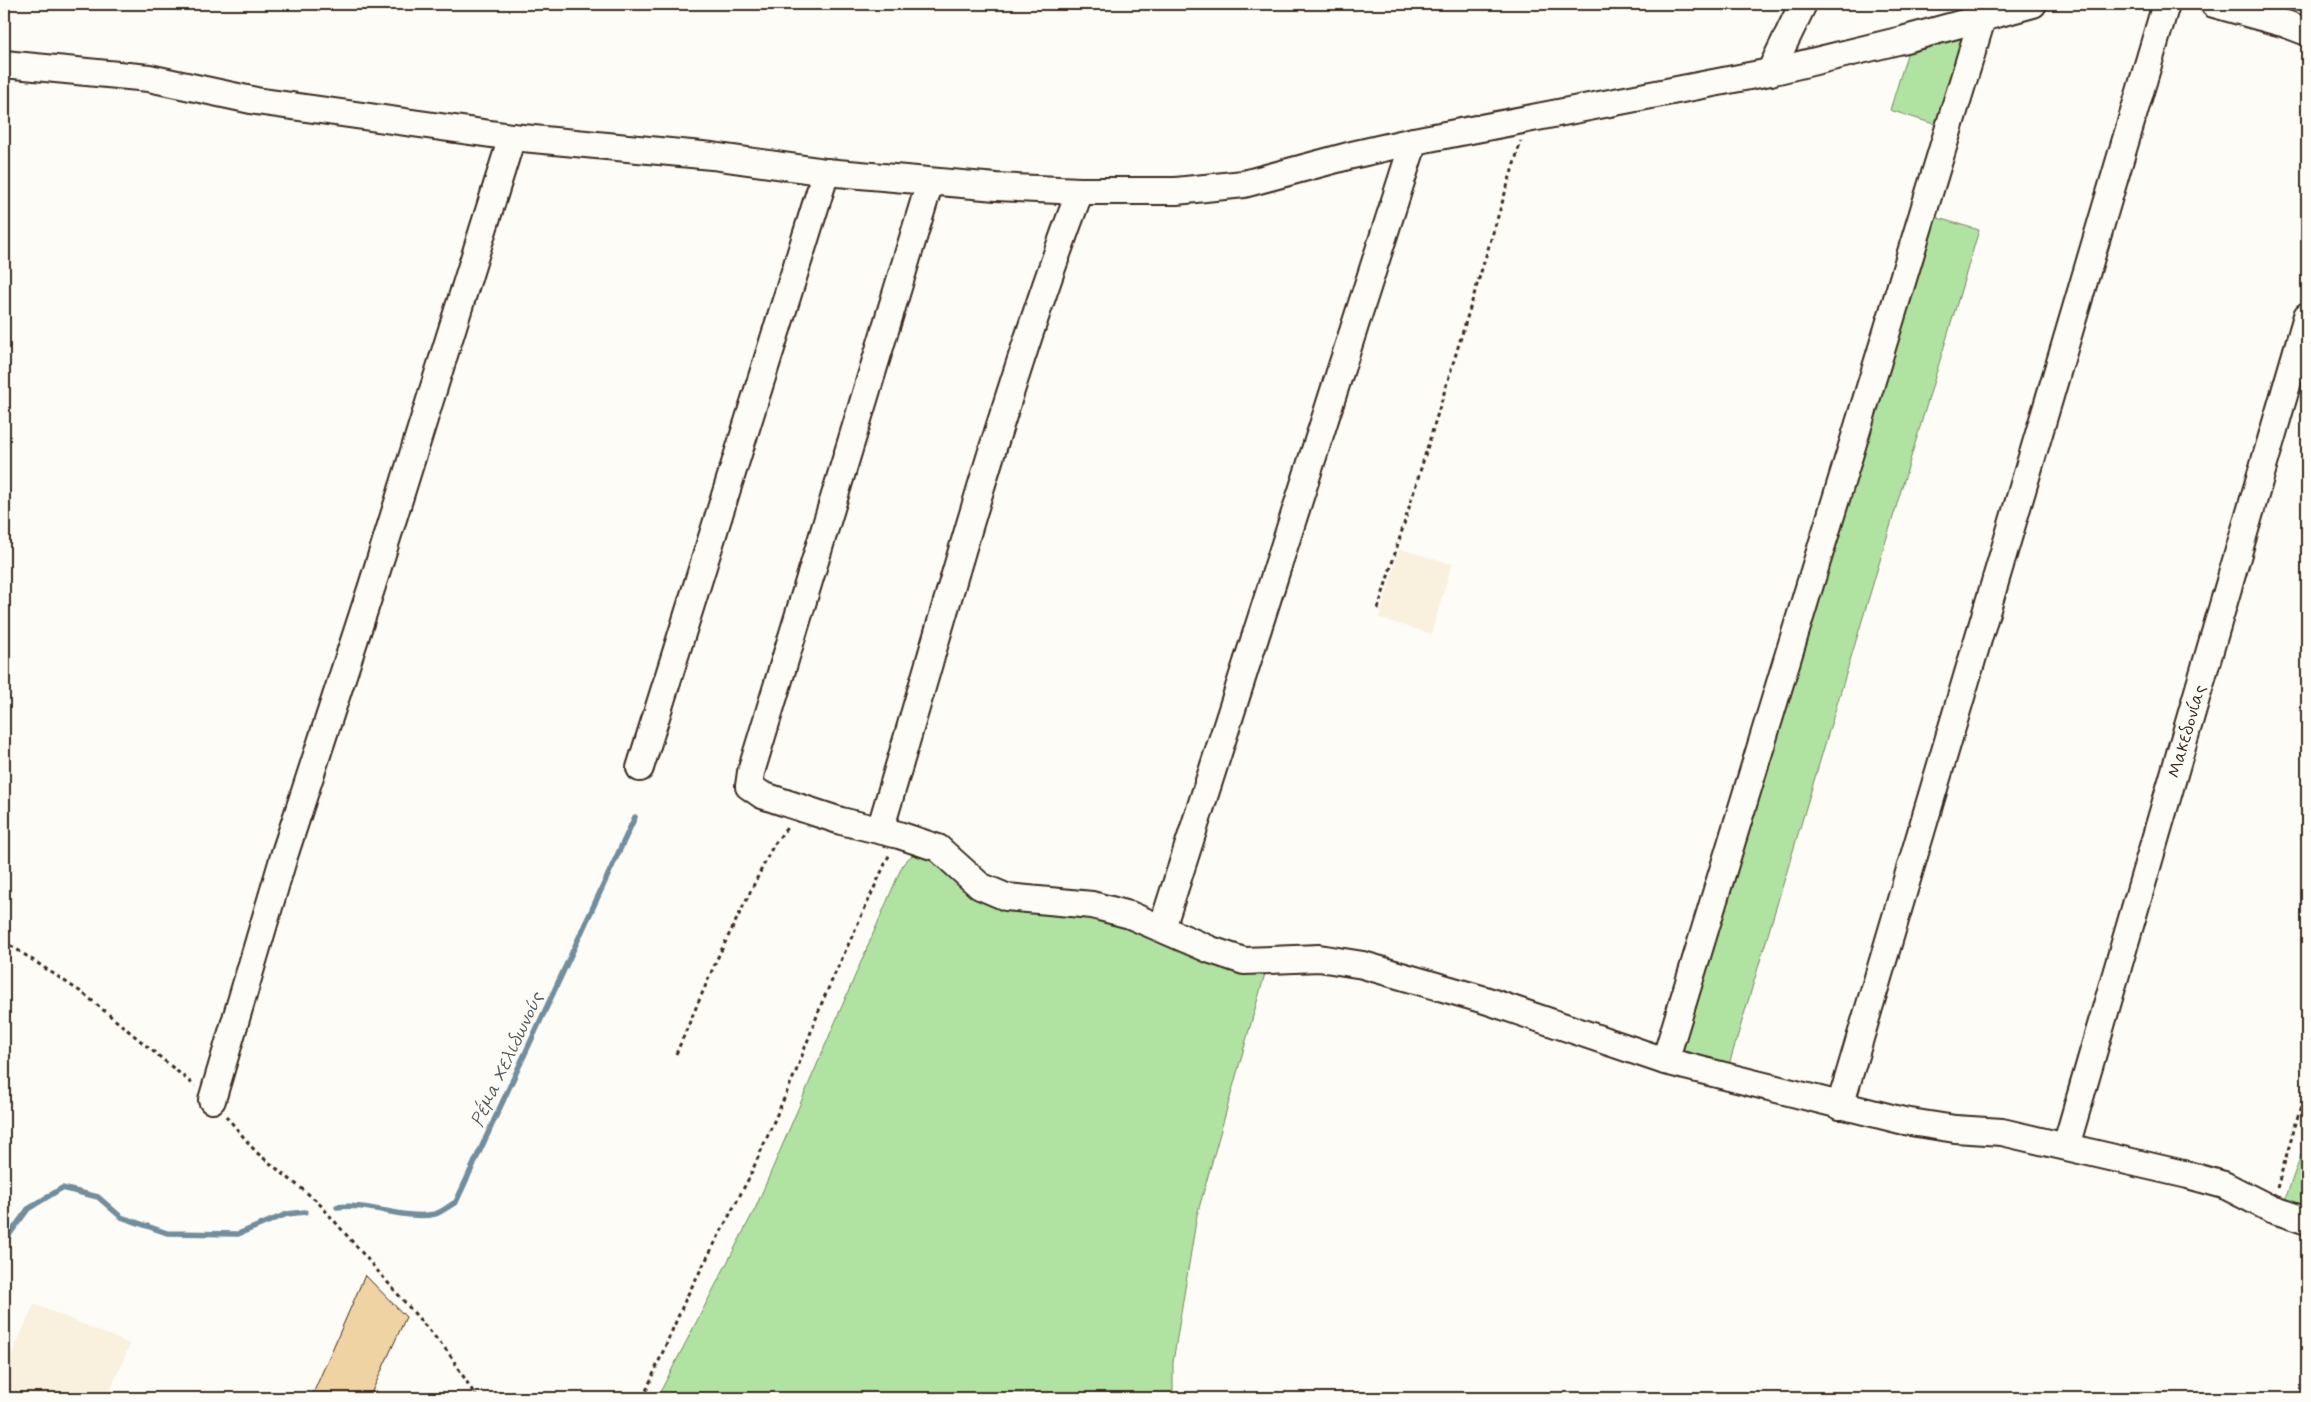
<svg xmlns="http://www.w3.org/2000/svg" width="2311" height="1402" viewBox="0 0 2311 1402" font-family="Mynerve,sans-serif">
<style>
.built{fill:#f9f0de}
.green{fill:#b0e2a2;stroke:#768660}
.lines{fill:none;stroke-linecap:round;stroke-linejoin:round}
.stream{stroke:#708e9e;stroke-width:5.5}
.building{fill:#f0d3a3;stroke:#3b2a1e}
.minor-casing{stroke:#3b2a1e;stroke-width:30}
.path{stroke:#3b2a1e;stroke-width:3;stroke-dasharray:4 4;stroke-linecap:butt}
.minor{stroke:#fdfcf7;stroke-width:26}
.labels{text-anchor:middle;stroke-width:4;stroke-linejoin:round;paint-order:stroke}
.street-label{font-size:18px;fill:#3b2a1e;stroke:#fdfcf7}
.water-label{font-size:19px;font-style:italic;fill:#565c5e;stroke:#fdfcf7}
</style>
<rect width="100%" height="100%" fill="#fdfcf7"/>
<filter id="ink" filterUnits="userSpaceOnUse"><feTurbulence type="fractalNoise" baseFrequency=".02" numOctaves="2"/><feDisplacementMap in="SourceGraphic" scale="10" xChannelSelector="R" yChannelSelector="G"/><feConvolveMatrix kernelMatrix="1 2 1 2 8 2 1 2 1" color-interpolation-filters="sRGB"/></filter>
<g filter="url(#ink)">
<!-- built -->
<path class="built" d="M 1400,549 L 1452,564 L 1431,634 L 1379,618 Z
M 34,1304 L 130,1344 L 107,1398 L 4,1398 L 4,1372 Z"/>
<!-- green -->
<path class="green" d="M 1958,34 L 1968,37 L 1940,126 L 1890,110 L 1909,48 Z
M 1931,216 L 1979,230 L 1728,1068 L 1674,1055 Z
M 921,850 L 966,880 L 1094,916 L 1266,970 L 1197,1215 L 1173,1362 L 1173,1398 L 657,1398 L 755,1209 L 903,864 L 913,854 Z
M 2307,1138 L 2307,1219 L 2281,1211 Z"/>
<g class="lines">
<!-- stream -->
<path class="stream" d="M 337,1207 C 369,1202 406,1221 435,1214 C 442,1212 450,1205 456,1202 L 635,817
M 4,1242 L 28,1209 L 62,1188 L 98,1197 L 121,1217 L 167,1233 L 238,1234 L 287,1214 L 305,1212"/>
</g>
<!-- building -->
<path class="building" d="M 365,1275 L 406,1317 L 369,1398 L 311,1398 Z"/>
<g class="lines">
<!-- minor casing -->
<g class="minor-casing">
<g id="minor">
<path d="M 2214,4 L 2286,24 L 2307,32"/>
<path d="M 4,64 L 149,78 L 256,101 L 512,137 L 712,156 L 826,172 L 996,187 L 1080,191 L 1176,191 L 1244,184 L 1352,155 L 1414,141 L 1770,72 L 1902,40 L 2033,4"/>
<path d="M 1770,72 L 1803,4"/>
<path d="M 930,182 L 751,772 L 749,786 L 762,795 L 783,802 L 841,821 L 899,835 L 938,848 L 980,886 L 1006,897 L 1092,905 L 1130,915 L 1211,950 L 1244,961 L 1319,958 L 1363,965 L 1485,1000 L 1665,1061 L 1904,1121 L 1955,1129 L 2002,1132 L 2188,1175 L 2224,1185 L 2271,1209 L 2307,1221"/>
<path d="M 640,768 L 826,172"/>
<path d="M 880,830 C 944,617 1001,400 1080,191"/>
<path d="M 1162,928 L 1414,141"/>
<path d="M 1665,1061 L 1982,19"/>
<path d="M 212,1100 L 284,856 L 372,586 L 512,137"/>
<path d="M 1840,1106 L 2166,4"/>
<path id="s1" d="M 2066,1146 L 2307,316"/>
</g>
</g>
<!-- path -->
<path class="path" d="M 1378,609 L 1521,141
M 4,941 L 84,994 L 195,1086
M 676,1054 L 717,959 L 773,846 L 789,825
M 226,1116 L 256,1152 L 317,1201 L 448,1352 L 477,1398
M 2277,1188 L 2307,1085
M 643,1398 L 687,1296 L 749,1178 L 797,1069 L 823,1000 L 890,853"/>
<!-- minor -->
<use href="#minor" class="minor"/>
</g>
</g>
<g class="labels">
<!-- street labels -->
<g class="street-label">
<text dy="6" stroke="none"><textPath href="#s1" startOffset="432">Μακεδονίας</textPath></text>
</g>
<!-- water labels -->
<g class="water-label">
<text transform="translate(506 1059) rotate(-65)" y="7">Ρέμα Χελιδωνούς</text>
</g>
</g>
<!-- margin -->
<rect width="2311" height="1402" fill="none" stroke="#fdfcf7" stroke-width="20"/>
<rect x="10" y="10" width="2291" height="1382" fill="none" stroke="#3b2a1e" stroke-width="2" filter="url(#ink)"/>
</svg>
